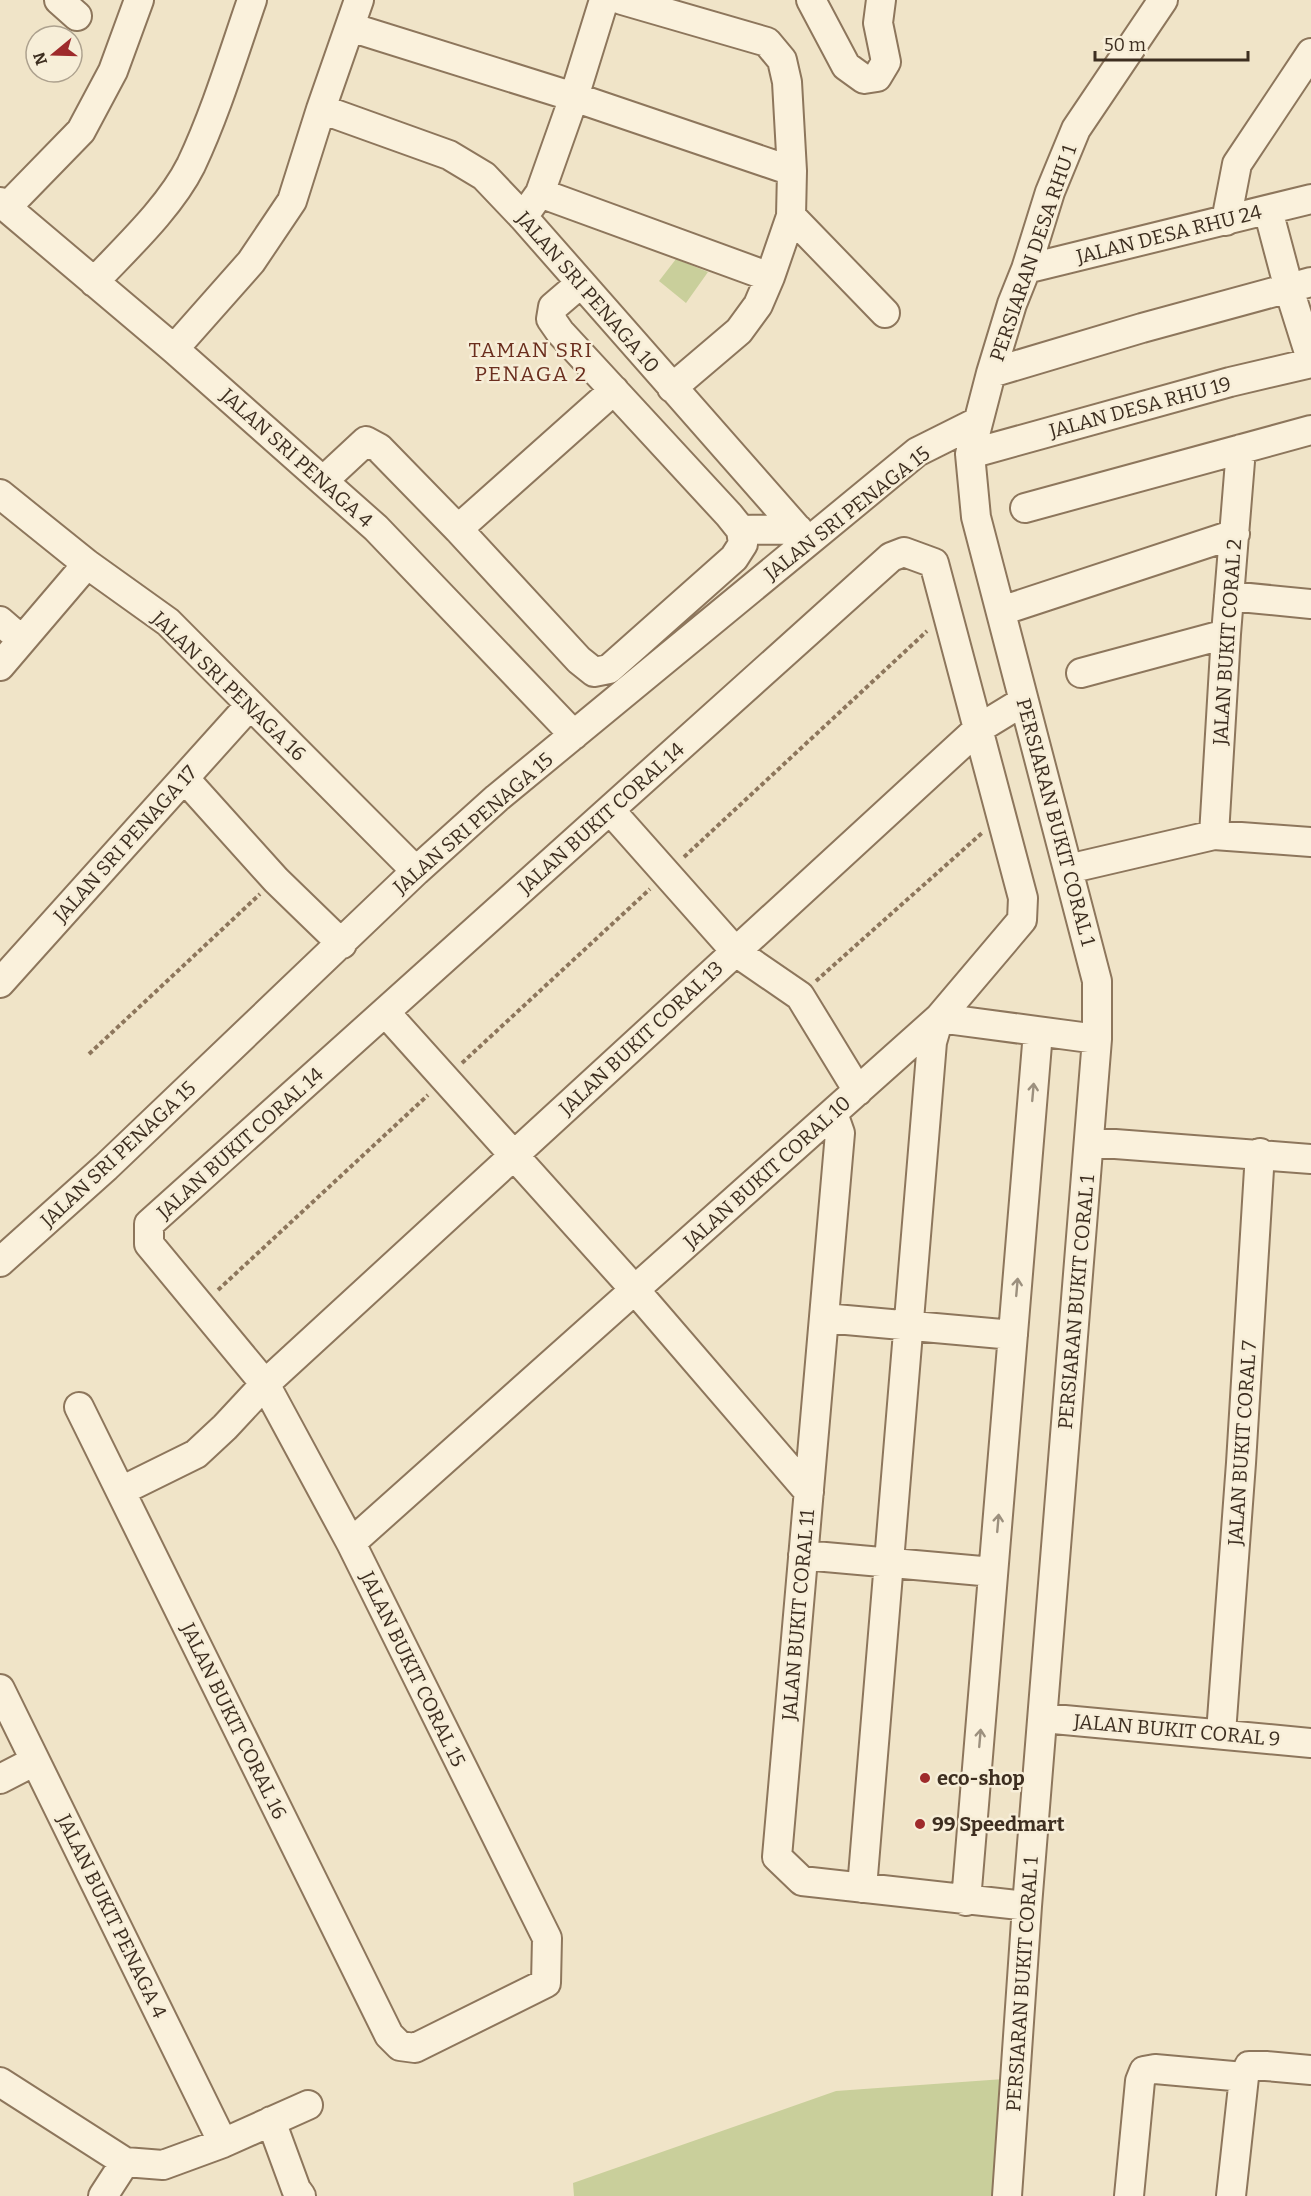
<svg xmlns="http://www.w3.org/2000/svg" width="1311" height="2196" viewBox="0 0 1311 2196" font-family="Bitter,serif">
<style>
.green{fill:#c9cf9b}
.lines{fill:none;stroke-linecap:round;stroke-linejoin:round}
.minor-casing{stroke:#8d765c;stroke-width:32}
.path{stroke:#8d765c;stroke-width:4;stroke-dasharray:4.5 3;stroke-linecap:butt}
.minor{stroke:#faf1dc;stroke-width:28}
.oneway{stroke:#9c907e}
.poi-dot{fill:#9e2a2b;stroke:#f7eed8;stroke-width:2}
.labels{text-anchor:middle;stroke-width:5;stroke-linejoin:round;paint-order:stroke}
.street-label{font-size:20px;fill:#3d2e20;stroke:#f7eed8}
.poi-label{font-size:20px;font-weight:bold;fill:#3d2e20;stroke:#f7eed8;text-anchor:start}
.neighbourhood-label{font-size:21px;letter-spacing:1.5px;fill:#6b2e1e;stroke:#f7eed8}
</style>
<rect width="100%" height="100%" fill="#f0e4c8"/>
<!-- green -->
<path class="green" d="M 676,259 L 708,272 L 686,303 L 659,281 Z
M 1004,2079 L 995,2196 L 574,2196 L 573,2183 L 836,2091 Z"/>
<g class="lines">
<!-- minor casing -->
<g class="minor-casing">
<path id="minor" d="M 59,0 L 77,16
M 622,0 L 767,42 L 782,60 L 787,82 L 792,171 L 791,216 L 770,277 L 758,305 L 739,331 L 672,388
M 811,0 L 846,66 L 864,79 L 877,77 L 886,62 L 878,23 L 881,0
M 350,27 L 574,97 L 792,171
M 321,109 L 449,155 L 484,176 L 523,217 L 808,541
M 540,193 L 574,97 L 604,0
M 0,202 L 174,349 L 376,528 L 574,735
M 7,207 L 81,131 L 113,71 L 139,0
M 1268,210 L 1289,289 L 1311,359
M 791,216 L 885,313
M 523,217 L 540,193 L 770,277
M 1226,221 L 1237,164 L 1311,53
M 1026,269 L 1311,199
M 94,282 C 127,247 170,207 191,165 C 216,112 233,55 252,0
M 174,349 L 251,262 L 292,201 L 321,109 L 359,0
M 991,373 L 1142,328 L 1311,282
M 970,454 L 1230,382 L 1311,363
M 323,481 L 366,441 L 379,448 L 458,529 L 579,660 L 594,672 L 609,669 L 734,558 L 743,544 L 741,530 L 729,515 L 560,332 L 551,319 L 553,307 L 581,283
M 0,494 L 87,564 L 168,622 L 416,871
M 1025,508 L 1311,430
M 458,529 L 614,390
M 741,530 L 798,529
M 1229,596 L 1311,604
M 1001,611 L 1235,534
M 0,621 L 22,640
M 0,666 L 87,564
M 1081,673 L 1226,634
M 185,779 L 276,880 L 342,944
M 610,810 L 736,952 L 800,996 L 858,1091
M 1214,835 L 1226,634 L 1241,449
M 1068,869 L 1214,835 L 1311,842
M 0,983 L 250,705
M 385,1012 L 635,1290 L 809,1492
M 939,1018 L 1097,1039
M 833,1113 L 840,1133 L 777,1857 L 802,1881 L 1027,1906
M 1089,1142 L 1311,1159
M 0,1262 L 106,1167 L 416,871 L 497,798 L 917,452 L 977,422
M 824,1318 L 1013,1335
M 79,1407 L 389,2035 L 400,2046 L 415,2048 L 546,1983 L 547,1938 L 351,1543 L 265,1384 L 149,1244 L 149,1224 L 891,557 L 904,552 L 934,563 L 1023,898 L 1022,920 L 939,1018 L 351,1543
M 121,1491 L 196,1454 L 225,1427 L 265,1384 L 978,729 L 1024,701
M 803,1555 L 993,1572
M 0,1689 L 223,2143
M 1043,1718 L 1311,1743
M 1221,1733 L 1241,1463 L 1260,1153
M 0,1779 L 35,1761
M 862,1888 L 932,1042 L 939,1018
M 966,1901 L 1038,1032
M 0,2082 L 125,2162 L 163,2165 L 223,2143 L 308,2105
M 271,2121 L 296,2189 L 301,2196
M 103,2196 L 125,2162
M 1007,2196 L 1027,1906 L 1097,1039 L 1097,981 L 976,517 L 970,454 L 991,373 L 1012,304 L 1026,269 L 1050,192 L 1076,129 L 1163,0
M 1129,2196 L 1140,2081 L 1144,2071 L 1155,2069 L 1244,2077
M 1231,2196 L 1244,2077 L 1249,2066 L 1266,2066 L 1311,2070"/>
</g>
<!-- path -->
<path class="path" d="M 684,857 L 927,631
M 816,981 L 983,832
M 89,1054 L 260,894
M 462,1063 L 650,889
M 218,1290 L 428,1095"/>
<!-- minor -->
<use href="#minor" class="minor"/>
</g>
<!-- one-way arrows -->
<defs><path id="oneway-shaft" d="M-6 0H5M1.5-3L5.5 0L1.5 3" fill="none" stroke-width="1.6" stroke-linecap="round" stroke-linejoin="round" transform="scale(1.5)"/></defs>
<g class="oneway">
<use href="#oneway-shaft" transform="translate(1033 1092) rotate(-85)"/>
<use href="#oneway-shaft" transform="translate(1017 1287) rotate(-85)"/>
<use href="#oneway-shaft" transform="translate(998 1523) rotate(-85)"/>
<use href="#oneway-shaft" transform="translate(980 1738) rotate(-85)"/>
</g>
<!-- markers -->
<g class="poi-dot">
<circle cx="925" cy="1778" r="6"/>
<circle cx="920" cy="1824" r="6"/>
</g>
<g class="labels">
<!-- street labels -->
<g class="street-label">
<text transform="translate(1169 234) rotate(-14)" y="7">JALAN DESA RHU 24</text>
<text transform="translate(1033 253) rotate(-71)" y="7">PERSIARAN DESA RHU 1</text>
<text transform="translate(588 292) rotate(49)" y="7">JALAN SRI PENAGA 10</text>
<text transform="translate(1140 407) rotate(-15)" y="7">JALAN DESA RHU 19</text>
<text transform="translate(297 458) rotate(42)" y="7">JALAN SRI PENAGA 4</text>
<text transform="translate(847 513) rotate(-38)" y="7">JALAN SRI PENAGA 15</text>
<text transform="translate(1227 642) rotate(-86)" y="7">JALAN BUKIT CORAL 2</text>
<text transform="translate(229 686) rotate(44)" y="7">JALAN SRI PENAGA 16</text>
<text transform="translate(601 818) rotate(-42)" y="7">JALAN BUKIT CORAL 14</text>
<text transform="translate(1056 822) rotate(75)" y="7">PERSIARAN BUKIT CORAL 1</text>
<text transform="translate(473 823) rotate(-41)" y="7">JALAN SRI PENAGA 15</text>
<text transform="translate(125 844) rotate(-48)" y="7">JALAN SRI PENAGA 17</text>
<text transform="translate(641 1038) rotate(-43)" y="7">JALAN BUKIT CORAL 13</text>
<text transform="translate(240 1143) rotate(-42)" y="7">JALAN BUKIT CORAL 14</text>
<text transform="translate(118 1154) rotate(-43)" y="7">JALAN SRI PENAGA 15</text>
<text transform="translate(767 1172) rotate(-42)" y="7">JALAN BUKIT CORAL 10</text>
<text transform="translate(1076 1302) rotate(-85)" y="7">PERSIARAN BUKIT CORAL 1</text>
<text transform="translate(1242 1443) rotate(-86)" y="7">JALAN BUKIT CORAL 7</text>
<text transform="translate(798 1615) rotate(-85)" y="7">JALAN BUKIT CORAL 11</text>
<text transform="translate(413 1669) rotate(64)" y="7">JALAN BUKIT CORAL 15</text>
<text transform="translate(234 1721) rotate(64)" y="7">JALAN BUKIT CORAL 16</text>
<text transform="translate(1177 1730) rotate(5)" y="7">JALAN BUKIT CORAL 9</text>
<text transform="translate(112 1916) rotate(64)" y="7">JALAN BUKIT PENAGA 4</text>
<text transform="translate(1022 1984) rotate(-86)" y="7">PERSIARAN BUKIT CORAL 1</text>
</g>
<!-- poi labels -->
<g class="poi-label">
<text x="937" y="1785">eco-shop</text>
<text x="932" y="1831">99 Speedmart</text>
</g>
<!-- neighbourhood labels -->
<g class="neighbourhood-label">
<text x="531" y="357">TAMAN SRI<tspan x="531" dy="24">PENAGA 2</tspan></text>
</g>
</g>
<!-- north arrow -->
<g transform="translate(54 54) rotate(251)"><circle r="28" fill="#f7eed8" stroke="#ada18e" stroke-width="1.5"/>
<path d="M0-4.5L10 22L0 15L-10 22Z" fill="#9e2a2b"/>
<text y="-9" font-size="16" font-weight="bold" text-anchor="middle" fill="#3d2e20">N</text>
</g>
<!-- scale -->
<path d="M1095 51v9h153v-9" fill="none" stroke="#3d2e20" stroke-width="3"/>
<text x="1104" y="51" font-size="18" fill="#3d2e20" stroke="#f7eed8" stroke-width="4.5" paint-order="stroke">50 m</text>
</svg>
